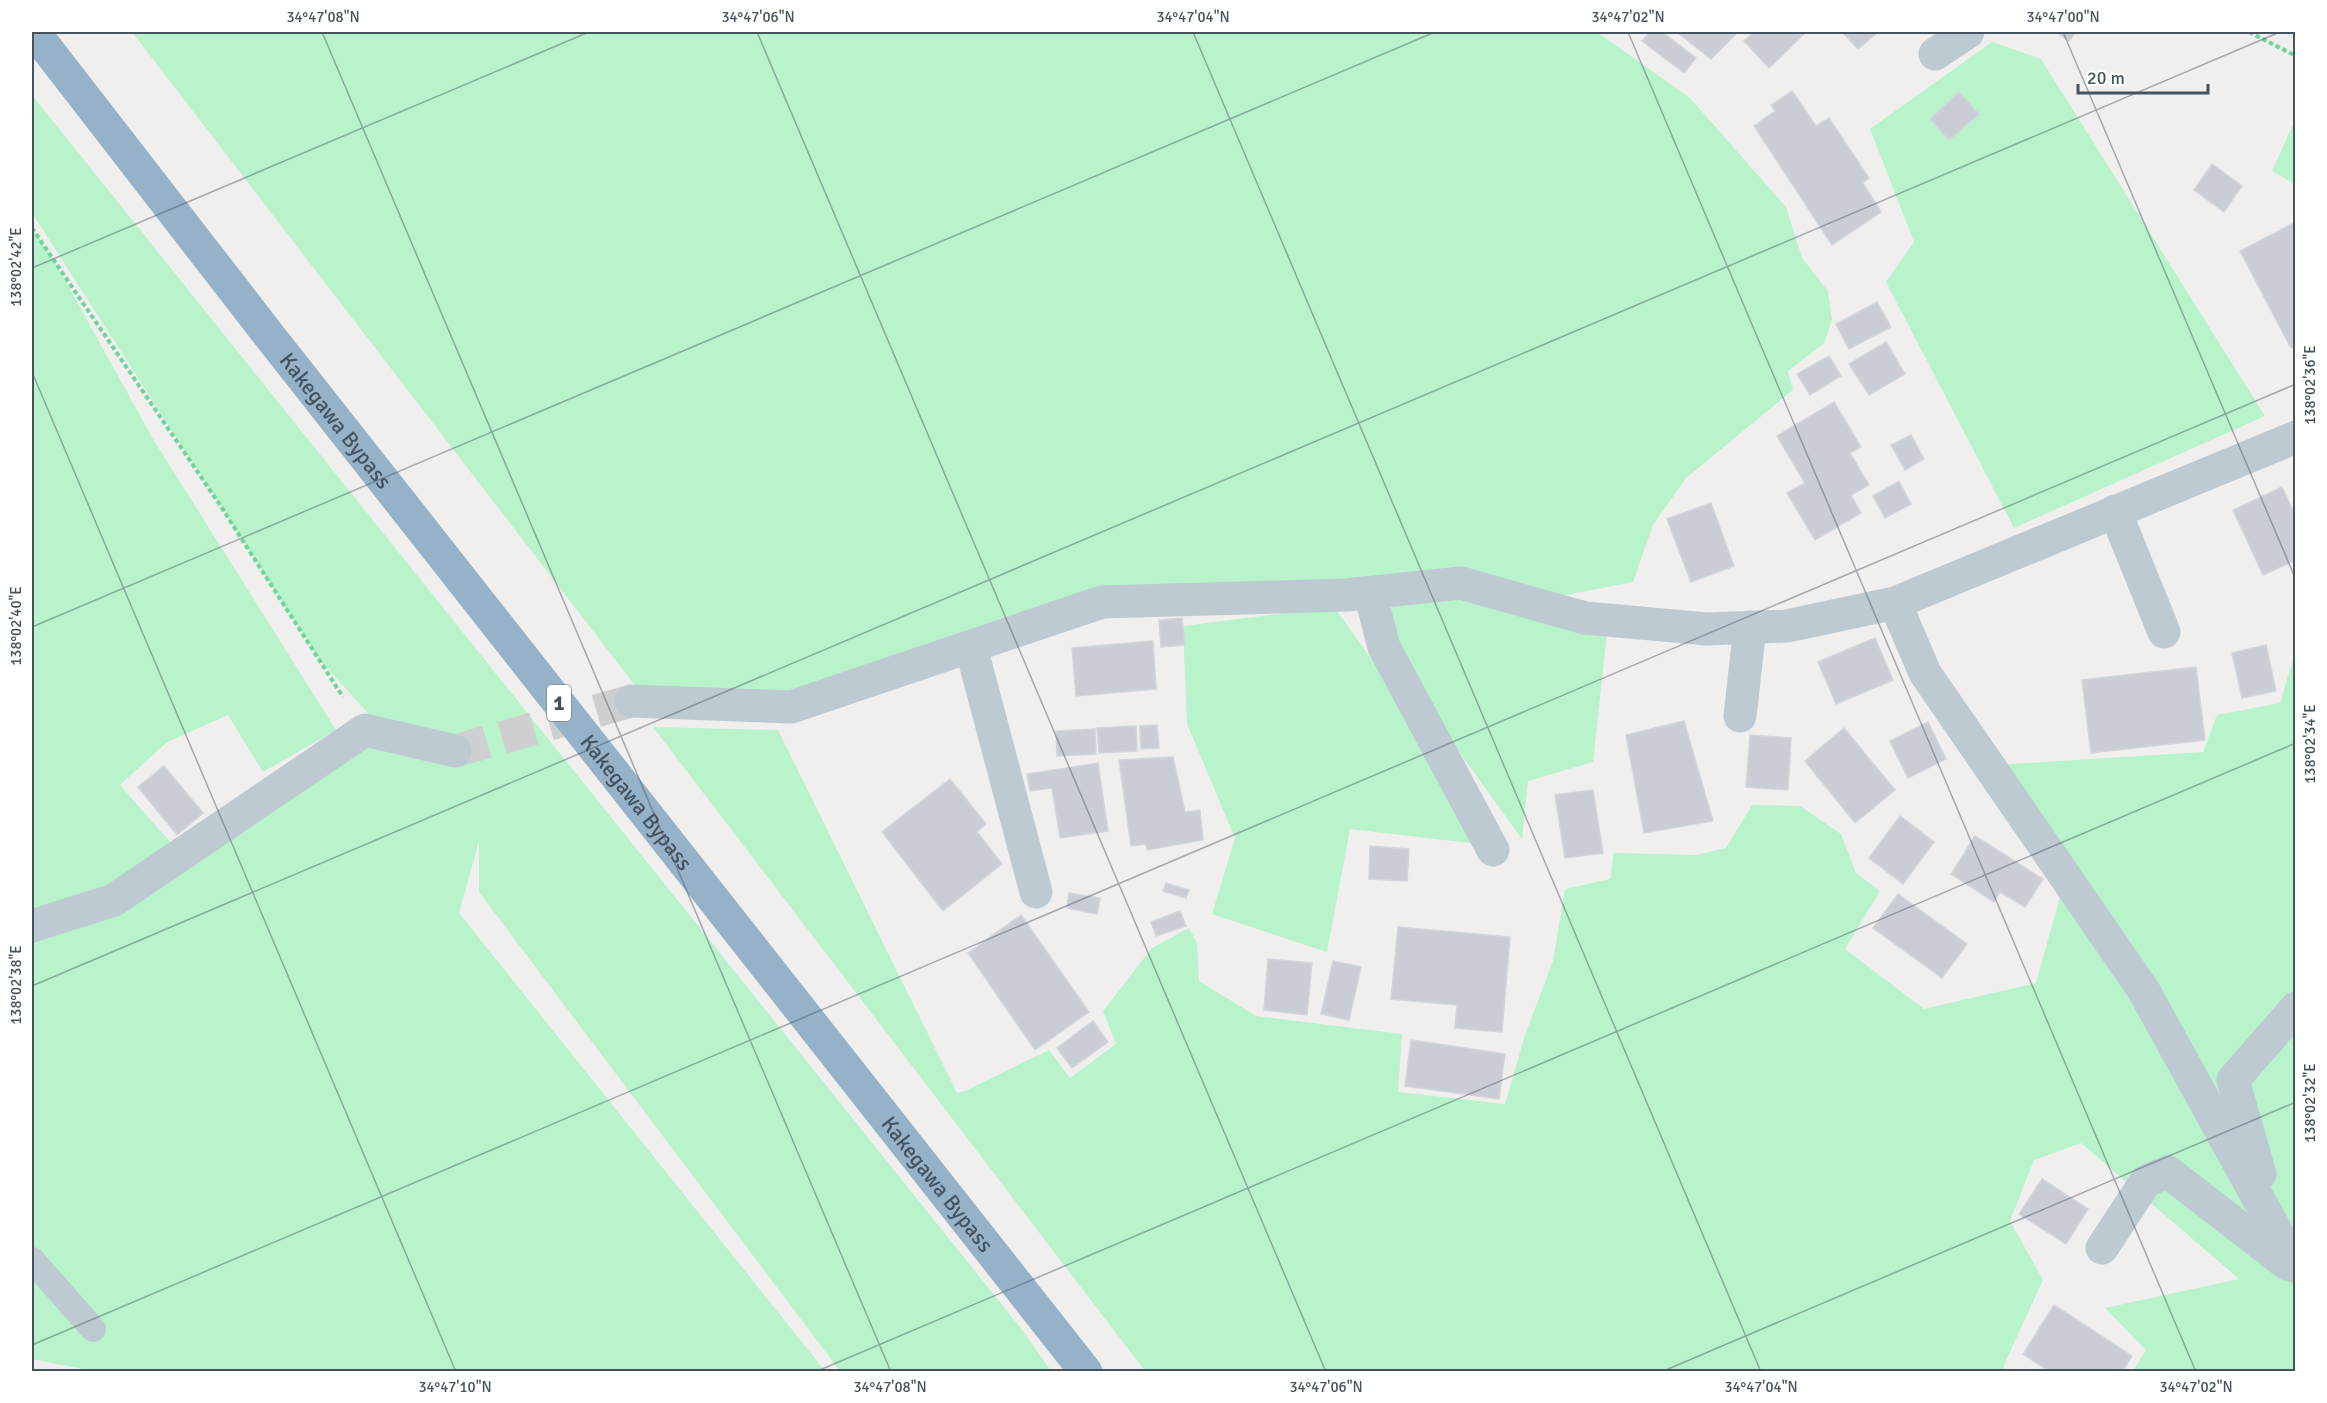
<svg xmlns="http://www.w3.org/2000/svg" width="2327" height="1403" viewBox="0 0 2327 1403" font-family="Signika,sans-serif">
<style>
.green{fill:#b8f3cb}
.building{fill:#caced4;stroke:#d2d5db;stroke-width:1.5}
.lines{fill:none;stroke-linecap:round;stroke-linejoin:round}
.minor-tunnel{stroke:#cecfd1;stroke-width:33;stroke-dasharray:33 16;stroke-linecap:butt}
.path{stroke:#6dd59a;stroke-width:4;stroke-dasharray:4.5 3;stroke-linecap:butt}
.service{stroke:#bdcad2;stroke-width:26}
.minor{stroke:#bdcad2;stroke-width:33}
.trunk{stroke:#96b2c9;stroke-width:33}
.ticks{fill:none;stroke:#44535e;stroke-width:1.5;stroke-opacity:0.45}
.labels{text-anchor:middle;stroke-width:6;stroke-linejoin:round;paint-order:stroke}
.shield{fill:#fff;stroke:#7c878e;stroke-width:1.5}
.shield-label{font-size:21px;font-weight:bold;fill:#44535e}
.street-label{font-size:22px;fill:#44535e;stroke:#fff}
.neatline{fill:none;stroke:#44535e;stroke-width:2}
.ticks-label{font-size:15px;text-anchor:middle;fill:#44535e}
</style>
<rect width="100%" height="100%" fill="#f1eeee"/>
<!-- green -->
<path class="green" d="M 132,32 L 1597,32 L 1690,98 L 1786,207 L 1802,258 L 1828,291 L 1832,320 L 1824,343 L 1788,371 L 1793,390 L 1686,478 L 1653,525 L 1633,582 L 1546,599 L 1102,602 L 790,700 L 640,692 Z
M 1992,42 L 2041,59 L 2265,416 L 2014,528 L 1886,282 L 1914,242 L 1870,129 Z
M 32,95 L 1023,1331 L 1051,1371 L 840,1371 L 479,892 L 479,841 L 459,913 L 825,1371 L 98,1372 L 32,1359 L 32,228 L 55,262 L 153,439 L 336,730 L 263,772 L 228,715 L 167,742 L 120,785 L 171,843 L 365,730 L 395,743 L 318,658 L 32,213 Z
M 2295,120 L 2295,184 L 2272,171 Z
M 1461,583 L 1607,633 L 1593,762 L 1528,781 L 1522,839 L 1346,595 Z
M 1334,607 L 1487,819 L 1470,843 L 1350,829 L 1327,952 L 1212,914 L 1235,838 L 1187,724 L 1183,626 Z
M 2295,653 L 2295,1371 L 2133,1371 L 2146,1350 L 2105,1308 L 2239,1279 L 2081,1143 L 2034,1160 L 2010,1221 L 2043,1280 L 2003,1367 L 2009,1371 L 1145,1371 L 653,727 L 778,730 L 957,1093 L 965,1091 L 1049,1050 L 1070,1078 L 1116,1044 L 1103,1011 L 1152,948 L 1189,928 L 1197,943 L 1199,981 L 1256,1016 L 1402,1034 L 1398,1092 L 1505,1104 L 1525,1035 L 1553,961 L 1565,889 L 1610,879 L 1614,853 L 1697,855 L 1726,848 L 1752,805 L 1800,806 L 1841,834 L 1856,873 L 1880,891 L 1845,949 L 1924,1009 L 2036,983 L 2065,879 L 1994,765 L 2203,752 L 2217,715 L 2280,703 Z"/>
<!-- building -->
<path class="building" d="M 1650,32 L 1662,32 L 1696,58 L 1684,73 L 1642,41 Z
M 1677,32 L 1738,32 L 1711,59 Z
M 1754,32 L 1806,32 L 1769,68 L 1744,41 Z
M 1842,32 L 1878,32 L 1858,49 Z
M 2056,32 L 2076,32 L 2069,41 Z
M 1792,91 L 1816,126 L 1829,118 L 1869,178 L 1863,183 L 1881,212 L 1832,245 L 1754,126 L 1775,111 L 1771,105 Z
M 1959,92 L 1979,114 L 1949,140 L 1930,119 Z
M 2212,164 L 2242,186 L 2224,212 L 2194,190 Z
M 2296,222 L 2296,346 L 2291,348 L 2240,251 Z
M 1877,302 L 1891,327 L 1849,349 L 1836,324 Z
M 1886,342 L 1905,374 L 1869,395 L 1849,364 Z
M 1829,356 L 1841,376 L 1810,395 L 1797,374 Z
M 1834,402 L 1861,447 L 1850,453 L 1869,485 L 1851,495 L 1861,513 L 1815,540 L 1787,493 L 1805,483 L 1777,436 Z
M 1911,435 L 1924,459 L 1905,470 L 1891,445 Z
M 1899,481 L 1911,504 L 1885,518 L 1873,496 Z
M 2282,487 L 2296,517 L 2296,560 L 2263,575 L 2233,510 Z
M 1711,503 L 1734,566 L 1691,582 L 1667,519 Z
M 1182,618 L 1185,645 L 1161,647 L 1159,620 Z
M 1875,638 L 1893,680 L 1836,704 L 1818,662 Z
M 1153,641 L 1156,689 L 1076,696 L 1072,648 Z
M 2266,645 L 2276,691 L 2242,698 L 2232,653 Z
M 2196,667 L 2205,740 L 2091,753 L 2082,680 Z
M 1684,721 L 1713,821 L 1644,833 L 1626,735 Z
M 1928,722 L 1946,759 L 1908,778 L 1890,741 Z
M 1157,725 L 1159,748 L 1141,749 L 1140,726 Z
M 1136,726 L 1137,751 L 1099,753 L 1097,728 Z
M 1844,728 L 1895,790 L 1855,823 L 1805,761 Z
M 1095,729 L 1096,754 L 1057,756 L 1056,731 Z
M 1750,735 L 1791,738 L 1788,790 L 1746,787 Z
M 1173,757 L 1185,812 L 1200,810 L 1203,840 L 1147,850 L 1146,844 L 1131,846 L 1119,760 Z
M 1098,763 L 1108,831 L 1060,838 L 1052,788 L 1030,791 L 1027,774 Z
M 164,766 L 203,813 L 177,835 L 138,787 Z
M 950,779 L 986,824 L 977,832 L 1002,864 L 943,911 L 882,832 Z
M 1593,790 L 1603,853 L 1565,858 L 1555,795 Z
M 1900,816 L 1934,842 L 1903,884 L 1869,858 Z
M 1975,836 L 2043,879 L 2025,907 L 2000,892 L 1994,902 L 1951,874 Z
M 1370,846 L 1409,849 L 1407,881 L 1369,879 Z
M 1166,883 L 1189,890 L 1186,898 L 1163,891 Z
M 1069,893 L 1100,898 L 1097,914 L 1067,908 Z
M 1898,894 L 1967,944 L 1942,978 L 1873,928 Z
M 1180,911 L 1186,926 L 1156,936 L 1151,922 Z
M 1021,915 L 1089,1012 L 1035,1050 L 968,953 Z
M 1398,927 L 1510,937 L 1502,1032 L 1455,1028 L 1457,1005 L 1391,999 Z
M 1268,959 L 1312,963 L 1307,1015 L 1264,1010 Z
M 1333,961 L 1361,967 L 1349,1020 L 1321,1014 Z
M 1093,1021 L 1108,1042 L 1072,1068 L 1057,1048 Z
M 1411,1040 L 1505,1054 L 1499,1099 L 1405,1086 Z
M 2042,1179 L 2088,1209 L 2066,1244 L 2019,1214 Z
M 2054,1305 L 2132,1356 L 2122,1372 L 2050,1372 L 2023,1354 Z"/>
<g class="lines">
<!-- minor-tunnel -->
<path class="minor-tunnel" d="M 455,751 L 631,701"/>
<!-- path -->
<path class="path" d="M 2249,32 L 2296,56
M 32,228 L 218,502 L 343,697"/>
<!-- service -->
<path class="service" d="M 32,1260 L 93,1329"/>
<!-- minor -->
<path class="minor" d="M 1935,54 L 1968,32
M 2115,511 L 2164,632
M 1370,593 L 1384,647 L 1493,850
M 1895,603 L 1925,673 L 2144,991 L 2296,1267
M 971,647 L 1036,892
M 631,701 L 791,707 L 1102,602 L 1346,595 L 1461,583 L 1585,618 L 1707,629 L 1787,626 L 1895,603 L 2296,437
M 1740,716 L 1750,627
M 32,926 L 114,900 L 365,730 L 455,751
M 2260,1174 L 2233,1080 L 2296,1008
M 2102,1248 L 2146,1181 L 2168,1172 L 2287,1264"/>
<!-- trunk -->
<path class="trunk" id="s1" d="M 34,32 L 268,334 L 1086,1372"/>
</g>
<!-- ticks -->
<path class="ticks" d="M 322,32 L 891,1372M 757,32 L 1326,1372M 1193,32 L 1761,1372M 1628,32 L 2196,1372M 2063,32 L 2296,580M 32,268 L 589,32M 32,372 L 456,1372M 32,627 L 1435,32M 32,986 L 2280,32M 32,1345 L 2296,384M 815,1372 L 2296,743M 1661,1372 L 2296,1102"/>
<g class="labels">
<!-- shield labels -->
<rect class="shield" x="547" y="685" width="24" height="36" rx="4.5"/>
<g class="shield-label">
<text x="559" y="710">1</text>
</g>
<!-- street labels -->
<g class="street-label">
<text dy="8" stroke="none"><textPath href="#s1" startOffset="492">Kakegawa Bypass</textPath></text>
<text dy="8" stroke="none"><textPath href="#s1" startOffset="978">Kakegawa Bypass</textPath></text>
<text dy="8" stroke="none"><textPath href="#s1" startOffset="1464">Kakegawa Bypass</textPath></text>
</g>
</g>
<!-- border -->
<rect width="2327" height="1403" fill="none" stroke="#ffffff" stroke-width="66"/>
<!-- scale -->
<path d="M2078 84v9h130v-9" fill="none" stroke="#44535e" stroke-width="3"/>
<text x="2087" y="84" font-size="18" fill="#44535e" stroke="#ffffff" stroke-width="4.5" paint-order="stroke">20 m</text>
<rect x="33" y="33" width="2261" height="1337" class="neatline"/>
<g class="ticks-label">
<text x="323" y="22">34°47'08"N</text>
<text x="758" y="22">34°47'06"N</text>
<text x="1193" y="22">34°47'04"N</text>
<text x="1628" y="22">34°47'02"N</text>
<text x="2063" y="22">34°47'00"N</text>
<text transform="translate(16 267) rotate(-90)" y="5">138°02'42"E</text>
<text transform="translate(2310 385) rotate(-90)" y="5">138°02'36"E</text>
<text transform="translate(16 626) rotate(-90)" y="5">138°02'40"E</text>
<text transform="translate(2310 744) rotate(-90)" y="5">138°02'34"E</text>
<text transform="translate(16 985) rotate(-90)" y="5">138°02'38"E</text>
<text transform="translate(2310 1103) rotate(-90)" y="5">138°02'32"E</text>
<text x="455" y="1392">34°47'10"N</text>
<text x="890" y="1392">34°47'08"N</text>
<text x="1326" y="1392">34°47'06"N</text>
<text x="1761" y="1392">34°47'04"N</text>
<text x="2196" y="1392">34°47'02"N</text>
</g>
</svg>
